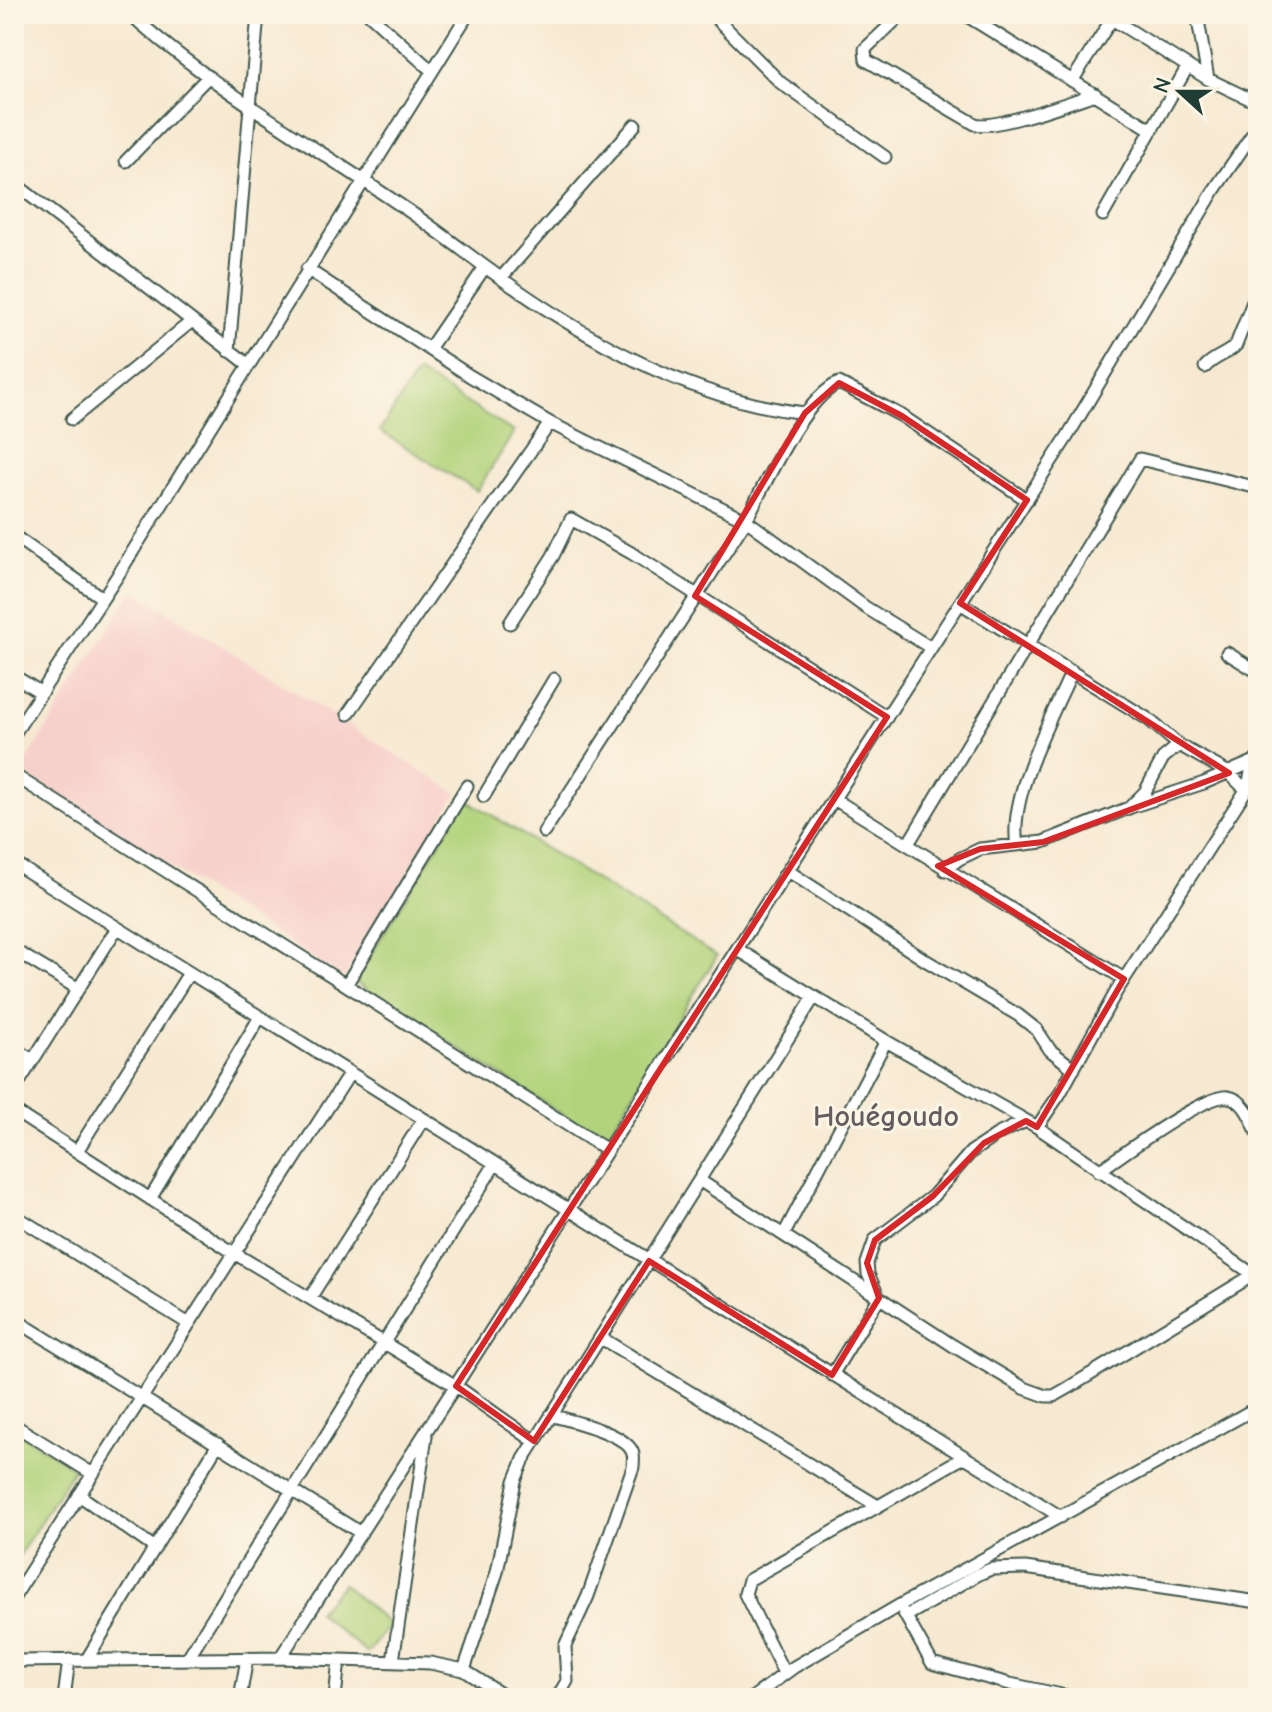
<svg xmlns="http://www.w3.org/2000/svg" width="1272" height="1712" viewBox="0 0 1272 1712" font-family="'Comic Neue',sans-serif">
<style>
.built{fill:#f7d0cb}
.green{fill:#b2d37b;stroke:#688858;stroke-width:2}
.lines{fill:none;stroke-linecap:round;stroke-linejoin:round}
.minor-casing{stroke:#3f574c;stroke-width:15}
.minor{stroke:#fff;stroke-width:11}
.marked{fill:none;stroke:#d62828;stroke-width:6;stroke-linejoin:round}
.labels{text-anchor:middle;stroke-width:6;stroke-linejoin:round;paint-order:stroke}
.quarter-label{font-size:30px;font-weight:bold;fill:#625e60;stroke:#fcf5e5}
</style>
<rect width="100%" height="100%" fill="#fcf5e5"/>
<filter id="ink" filterUnits="userSpaceOnUse"><feTurbulence type="fractalNoise" baseFrequency=".0125" numOctaves="2"/><feDisplacementMap in="SourceGraphic" scale="16" xChannelSelector="R" yChannelSelector="G"/><feConvolveMatrix kernelMatrix="1 2 1 2 8 2 1 2 1" color-interpolation-filters="sRGB"/></filter>
<filter id="wash" filterUnits="userSpaceOnUse"><feTurbulence type="fractalNoise" baseFrequency=".006" numOctaves="4" result="noise"/><feDisplacementMap in="SourceGraphic" scale="32" xChannelSelector="R" yChannelSelector="G"/><feGaussianBlur stdDeviation="1.8" result="paint"/><feColorMatrix in="noise" values="0 0 0 0 0 0 0 0 0 0 0 0 0 0 0 0 0 1.4 0 .05"/><feComposite in="paint" operator="in"/></filter>
<g filter="url(#wash)">
<rect width="100%" height="100%" fill="#f7e9d1"/>
<!-- built -->
<path class="built" d="M 133,590 L 457,793 L 344,978 L 20,771 Z"/>
<!-- green -->
<path class="green" d="M 417,372 L 514,432 L 477,491 L 380,431 Z
M 466,799 L 717,956 L 604,1141 L 354,982 Z
M 14,1430 L 74,1468 L 14,1564 Z
M 343,1584 L 390,1625 L 367,1653 L 317,1612 Z"/>
</g>
<g filter="url(#ink)">
<g class="lines">
<!-- minor casing -->
<g class="minor-casing">
<path id="minor" d="M 130,14 C 217,92 320,149 416,216 C 439,232 461,249 484,266 C 578,335 688,400 805,413
M 369,14 L 432,71
M 712,14 L 781,83 L 885,157
M 902,14 L 865,49 L 866,60 L 975,124 C 995,130 1071,102 1095,94
M 964,14 L 1152,130
M 1104,14 L 1208,79 L 1258,103
M 1197,14 L 1208,79
M 616,19 L 620,14
M 1072,81 L 1112,19
M 126,161 L 208,77
M 14,183 L 249,365
M 1103,215 L 1188,66
M 307,269 L 470,376 L 550,423 L 746,520 C 765,485 803,398 839,383 L 902,416 L 1027,500
M 501,278 L 635,125
M 429,349 L 485,267
M 229,351 L 258,14
M 1205,367 C 1215,356 1227,355 1236,345 L 1258,289
M 72,419 L 192,321
M 14,536 L 102,598
M 960,603 L 1148,719 L 1179,745 L 1229,773 L 1241,785 L 1258,790
M 510,623 L 553,556 L 571,519 L 633,554 L 887,717
M 1227,653 L 1258,672
M 14,676 L 40,692
M 348,714 L 550,423
M 14,734 L 118,575 L 468,14
M 14,775 L 607,1150
M 484,796 L 554,679
M 834,799 L 1124,979
M 1131,806 L 1145,792 L 1163,758 L 1179,745
M 544,832 L 746,520 L 865,607 L 931,648
M 908,844 L 1140,459 L 1258,488
M 1017,845 C 1008,796 1052,717 1072,671
M 14,863 L 1061,1517
M 945,870 L 959,859 L 980,849 L 1043,842 L 1131,807 L 1204,783 L 1255,761
M 788,871 L 925,960 L 1018,1015 L 1037,1030 L 1050,1050 L 1074,1069
M 737,949 L 886,1041 L 1037,1127 L 1257,1277
M 14,950 L 77,988
M 346,985 L 467,786
M 14,1049 L 33,1060
M 14,1090 L 117,928
M 14,1111 L 234,1253 L 456,1386 L 534,1441
M 1037,1127 L 1059,1095 L 1116,992 L 1248,787 L 1253,762
M 77,1151 L 189,973
M 1099,1171 C 1120,1156 1207,1093 1228,1097 C 1245,1099 1252,1121 1258,1134
M 699,1180 L 952,1345 L 1024,1388 L 1046,1396 L 1054,1396 L 1068,1388 L 1258,1272
M 150,1199 L 260,1017
M 14,1215 L 189,1324
M 784,1234 L 886,1041
M 310,1298 L 423,1120
M 14,1319 L 361,1533
M 601,1338 L 876,1505
M 832,1375 L 879,1298 L 868,1274 L 867,1263 L 875,1240 L 933,1196 L 971,1152 L 998,1134 L 1026,1121
M 551,1415 C 570,1421 628,1433 633,1454 C 634,1456 633,1465 633,1467 L 588,1596 L 565,1646 L 567,1681 L 557,1698
M 14,1425 L 93,1474
M 79,1495 L 155,1548
M 14,1597 L 350,1073
M 904,1613 L 932,1663 L 1010,1684 L 1076,1698
M 906,1616 L 979,1574 L 991,1569 L 1025,1568 L 1258,1602
M 280,1658 L 1067,437 L 1215,189 L 1258,126
M 87,1659 L 218,1444
M 187,1659 L 495,1164
M 14,1661 L 280,1658 L 430,1663 L 464,1670 L 507,1698
M 393,1661 L 426,1436
M 464,1670 L 497,1572 L 515,1481 L 524,1459 L 814,997
M 784,1673 L 745,1594 L 749,1580 L 964,1457
M 64,1698 L 69,1660
M 240,1698 L 247,1658
M 335,1698 L 339,1660
M 752,1698 L 794,1667 L 900,1605 L 1258,1407"/>
</g>
<!-- minor -->
<use href="#minor" class="minor"/>
</g>
</g>
<!-- marked area -->
<path class="marked" d="M 839,383 L 902,416 L 1027,500 L 960,603 L 1229,773 L 1043,842 L 980,849 L 938,866 L 1124,979 L 1037,1127 L 1026,1121 L 984,1143 L 933,1196 L 875,1240 L 867,1263 L 879,1298 L 832,1375 L 649,1261 L 534,1441 L 456,1386 L 887,717 L 695,596 L 805,413 Z"/>
<g class="labels">
<!-- quarter labels -->
<g class="quarter-label">
<text x="886" y="1126">Houégoudo</text>
</g>
</g>
<!-- margin -->
<rect width="1272" height="1712" fill="none" stroke="#fcf5e5" stroke-width="48"/>
<!-- north arrow -->
<g transform="translate(1180 92) rotate(291)" stroke="#fcf5e5" stroke-width="6" paint-order="stroke">
<path d="M0-6L14 30L0 20L-14 30Z" fill="#1f3d34"/>
<text y="-12" font-size="22" font-weight="bold" text-anchor="middle" fill="#1f3d34">N</text>
</g>
</svg>
